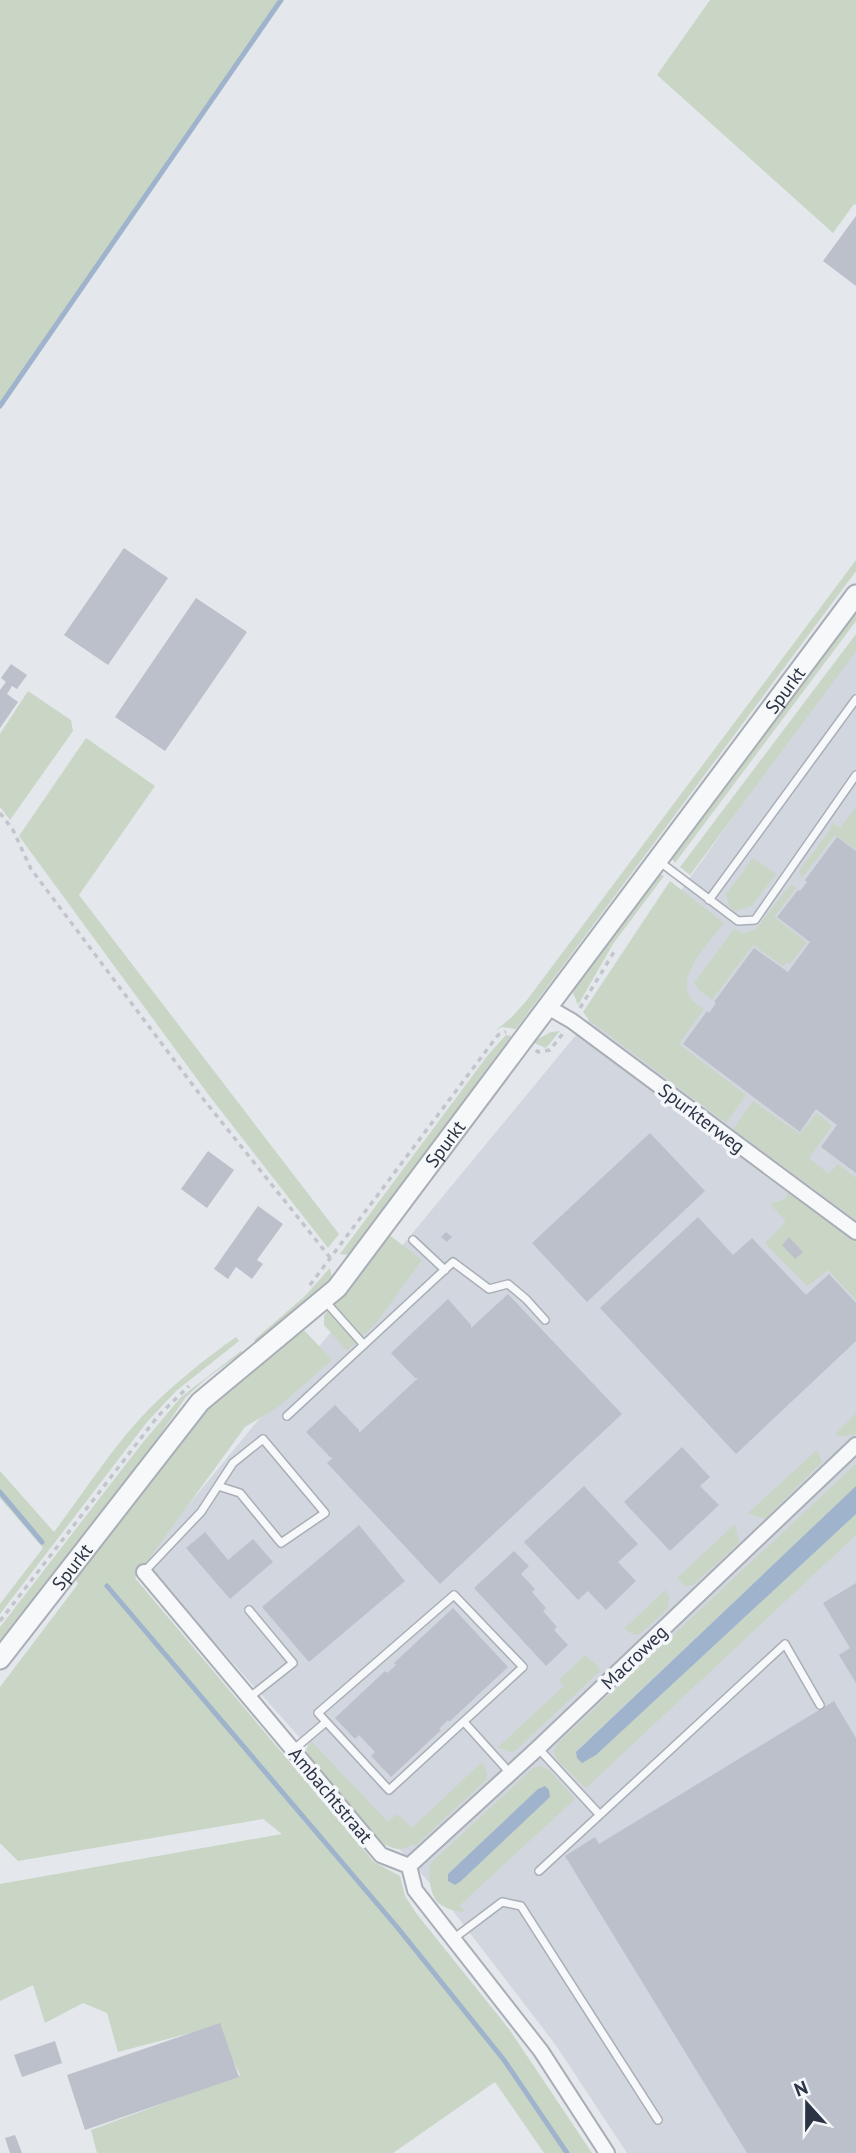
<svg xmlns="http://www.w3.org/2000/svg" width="856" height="2153" viewBox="0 0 856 2153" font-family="'PT Sans',sans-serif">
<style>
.built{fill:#d2d6de}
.green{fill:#c9d6c5;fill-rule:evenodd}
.water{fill:#9fb4cc}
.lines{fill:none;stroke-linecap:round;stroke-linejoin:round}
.stream{stroke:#9fb4cc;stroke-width:5}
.building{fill:#bbc0ca}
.service-casing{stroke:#a9aeb7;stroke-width:10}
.minor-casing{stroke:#a9aeb7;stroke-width:18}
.tertiary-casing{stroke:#a9aeb7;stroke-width:23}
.path{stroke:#c2c5cb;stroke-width:3.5;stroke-dasharray:5 5;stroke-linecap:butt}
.service{stroke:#f7f8fa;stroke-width:7}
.minor{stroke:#f7f8fa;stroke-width:14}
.tertiary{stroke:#f7f8fa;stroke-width:19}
.labels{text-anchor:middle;stroke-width:7;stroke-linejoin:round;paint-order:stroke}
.street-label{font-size:19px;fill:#2b3445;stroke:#f4f6f9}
</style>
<rect width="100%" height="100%" fill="#e4e7ec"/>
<!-- built -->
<path class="built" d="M 856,644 L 856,2153 L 627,2153 L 555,2044 L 443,1898 L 142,1561 L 590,1018 L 585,1010 L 682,889 Z"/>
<!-- green -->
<path class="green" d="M 0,0 L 280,0 L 0,403 Z
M 710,0 L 856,0 L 856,205 L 854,204 L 833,233 L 657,75 Z
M 856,560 L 856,571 L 516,1029 L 502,1027 L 496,1030 L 512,1017 L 527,1000 Z
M 856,606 L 856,621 L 675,863 L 670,855 Z
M 856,634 L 856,651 L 690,875 L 680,867 Z
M 28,691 L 71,720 L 73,731 L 10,820 L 0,807 L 0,734 Z
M 86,738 L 155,786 L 79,895 L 339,1234 L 328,1248 L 211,1098 L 19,836 Z
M 856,807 L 856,850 L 835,835 L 802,878 L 799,871 L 831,829 L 832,822 L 840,828 Z
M 753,858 L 776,874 L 752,906 L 735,911 L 730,907 L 726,894 Z
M 661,875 L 664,876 L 613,944 L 578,1005 L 573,993 L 576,982 L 656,876 Z
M 670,881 L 724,923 C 706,947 663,987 704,1009 L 679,1044 L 746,1095 L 726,1123 L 590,1021 L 583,1012 Z
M 791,884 L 796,888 L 774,917 L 807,942 L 790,964 L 786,962 L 783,966 L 753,945 L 712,1000 L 698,989 L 694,983 L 734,929 L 743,933 L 755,930 Z
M 560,1031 L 546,1048 L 532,1042 L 551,1032 Z
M 506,1035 L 511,1036 L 351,1252 L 346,1255 L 340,1254 L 488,1055 Z
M 753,1101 L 800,1134 L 817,1113 L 832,1126 L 809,1158 L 829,1174 L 838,1164 L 856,1178 L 856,1220 L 733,1129 Z
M 788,1192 L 856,1242 L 856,1300 L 828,1270 L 807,1286 L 765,1243 L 786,1221 L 770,1204 L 785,1199 Z
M 388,1234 L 422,1260 L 377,1322 L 347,1351 L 324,1325 L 324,1316 Z
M 330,1268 L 332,1278 L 319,1292 L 256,1343 L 254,1340 L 305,1296 Z
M 304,1330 L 332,1360 L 278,1407 L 245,1427 L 135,1578 L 374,1862 L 400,1876 L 405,1896 L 416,1913 L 509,2029 L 592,2153 L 544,2153 L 495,2082 L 393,2153 L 97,2153 L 91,2130 L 240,2075 L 217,2026 L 118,2052 L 107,2013 L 83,2003 L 45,2023 L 33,1985 L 0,2001 L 0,1884 L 282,1834 L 263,1819 L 18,1861 L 0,1843 L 0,1687 L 78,1584 L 74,1576 L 216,1397 Z
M 236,1337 L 239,1341 L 176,1391 L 147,1422 L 0,1614 L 0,1604 L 43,1548 L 0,1498 L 0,1471 L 54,1532 C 85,1491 113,1446 149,1409 C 176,1382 205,1359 236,1337 Z
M 241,1351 L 243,1352 L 207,1378 L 186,1397 L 155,1442 L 0,1642 L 0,1627 L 140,1446 L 181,1397 Z
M 856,1413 L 856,1434 L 840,1437 L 835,1434 Z
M 817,1450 L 822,1462 L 765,1519 L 748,1513 Z
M 856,1464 L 856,1486 L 576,1751 L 596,1755 L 856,1514 L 856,1535 L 586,1788 L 557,1760 L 554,1751 L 559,1742 Z
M 735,1524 L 739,1543 L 693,1585 L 685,1586 L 677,1578 Z
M 665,1590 L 669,1596 L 668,1609 L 640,1634 L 634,1635 L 624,1629 Z
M 585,1655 L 599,1667 L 600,1671 L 515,1751 L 509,1752 L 498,1747 L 564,1686 L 559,1680 Z
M 312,1742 L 388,1822 L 397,1814 L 412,1828 L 482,1762 L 487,1772 L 487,1779 L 415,1846 L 413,1844 C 403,1851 396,1850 386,1845 L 384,1846 L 308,1754 L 306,1749 Z
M 541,1766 L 549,1770 L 575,1799 L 460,1905 L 465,1912 C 433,1910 428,1893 430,1864 L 533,1768 ZM 545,1786 L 549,1790 L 550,1797 L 461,1881 L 448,1881 L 448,1874 L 538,1789 Z"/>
<!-- water -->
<path class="water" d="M 856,1486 L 856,1514 L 596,1755 L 582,1763 L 577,1758 L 576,1752 Z
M 545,1786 L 549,1790 L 550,1797 L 461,1881 L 455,1885 L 448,1881 L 448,1874 L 538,1789 Z"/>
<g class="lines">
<!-- stream -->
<path class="stream" d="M 0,406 L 281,0
M 0,1492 L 42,1542
M 107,1586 L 397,1927 L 504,2060 L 567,2153"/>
</g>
<!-- building -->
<path class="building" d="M 856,216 L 856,286 L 823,261 Z
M 124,548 L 168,578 L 108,665 L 64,635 Z
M 196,598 L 247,632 L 165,751 L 115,717 Z
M 11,664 L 27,675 L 17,689 L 12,686 L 7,694 L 18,702 L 0,728 L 0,690 L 6,682 L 1,678 Z
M 837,837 L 856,851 L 856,1173 L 821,1147 L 837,1125 L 816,1109 L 800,1132 L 683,1044 L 707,1011 L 709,1013 L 716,1003 L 714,1002 L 754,948 L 788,972 L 810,942 L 777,917 L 798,890 L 800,891 L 807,882 L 805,880 Z
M 650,1133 L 705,1191 L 587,1302 L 532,1243 Z
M 208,1151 L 234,1170 L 207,1208 L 181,1189 Z
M 258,1206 L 283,1224 L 257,1260 L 263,1264 L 252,1279 L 236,1267 L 228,1279 L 214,1269 Z
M 698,1217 L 733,1255 L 752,1238 L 806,1295 L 829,1274 L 856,1303 L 856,1341 L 736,1454 L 600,1308 Z
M 446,1232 L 452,1237 L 447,1242 L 441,1237 Z
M 789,1237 L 803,1252 L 795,1259 L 782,1245 Z
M 508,1294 L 622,1414 L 440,1584 L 327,1463 L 333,1458 L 330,1457 L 306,1432 L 335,1405 L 359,1430 L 359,1433 L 418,1378 L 415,1378 L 391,1353 L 448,1299 L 471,1325 L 471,1328 Z
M 682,1447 L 710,1477 L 700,1486 L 719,1505 L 670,1551 L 624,1502 Z
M 584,1486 L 638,1544 L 618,1562 L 636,1581 L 606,1610 L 588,1591 L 578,1600 L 524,1542 Z
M 359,1525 L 405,1581 L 309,1662 L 262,1607 Z
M 205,1532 L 228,1560 L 253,1539 L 273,1562 L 230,1599 L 186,1548 Z
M 514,1551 L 529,1566 L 521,1574 L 535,1589 L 532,1592 L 546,1608 L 543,1611 L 557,1627 L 554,1630 L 568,1645 L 546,1666 L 474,1588 Z
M 856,1583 L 856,1683 L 839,1655 L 850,1648 L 823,1603 Z
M 453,1608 L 508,1667 L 449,1722 L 448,1720 L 439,1729 L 441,1730 L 391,1777 L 371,1756 L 375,1752 L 359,1735 L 355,1739 L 335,1718 L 385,1671 L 387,1673 L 396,1665 L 394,1663 Z
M 834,1701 L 856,1738 L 856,2153 L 747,2153 L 565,1856 L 595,1837 L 599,1844 Z
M 220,2023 L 239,2077 L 85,2130 L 67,2075 Z
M 55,2041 L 62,2063 L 22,2077 L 14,2055 Z
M 15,2135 L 22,2153 L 10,2153 L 5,2138 Z"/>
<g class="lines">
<!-- service casing -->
<g class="service-casing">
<path id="service" d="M 660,862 L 738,921 L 755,920 L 856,775
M 709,900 L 856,699
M 413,1240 L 445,1270
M 325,1301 L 364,1345
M 287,1416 L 453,1262 L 489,1289 L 508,1284 L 526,1299 L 545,1320
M 144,1572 L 201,1512 L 233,1463 L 263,1439 L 325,1513 L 281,1543 L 240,1493 L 218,1486
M 454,1595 L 523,1667 L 389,1790 L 318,1713 Z
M 249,1610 L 293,1663 L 250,1697
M 464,1722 L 510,1773
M 538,1748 L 599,1814
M 293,1750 L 326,1722
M 539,1871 L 785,1644 L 820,1705
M 453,1939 L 502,1902 L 521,1906 L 658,2120"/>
</g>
<!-- minor casing -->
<g class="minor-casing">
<path id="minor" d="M 546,1006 L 572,1021 L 856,1232
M 144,1572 L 381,1855 L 409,1866 L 415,1890 L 541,2051 L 607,2153
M 409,1866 L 538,1748 L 856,1445"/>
</g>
<!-- tertiary casing -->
<g class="tertiary-casing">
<g id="tertiary">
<path id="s1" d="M 0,1659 L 200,1402 L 337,1288 L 856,595"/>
</g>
</g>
<!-- path -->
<path class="path" d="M 0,813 L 13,830 L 31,869 L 204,1100 L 332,1260
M 580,1008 L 614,952
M 536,1050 L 538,1052 L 550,1050 L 564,1032
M 310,1285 L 498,1035 L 506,1032
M 0,1621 L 158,1416 L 189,1386"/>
<!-- service -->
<use href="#service" class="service"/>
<!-- minor -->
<use href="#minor" class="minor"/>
<!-- tertiary -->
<use href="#tertiary" class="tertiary"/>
</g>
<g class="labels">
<!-- street labels -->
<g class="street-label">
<text dy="7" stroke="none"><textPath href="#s1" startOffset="1251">Spurkt</textPath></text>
<text transform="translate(702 1118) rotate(37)" y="7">Spurkterweg</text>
<text dy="7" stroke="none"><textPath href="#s1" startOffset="684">Spurkt</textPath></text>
<text dy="7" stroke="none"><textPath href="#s1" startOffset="117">Spurkt</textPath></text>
<text transform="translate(634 1657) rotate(-44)" y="7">Macroweg</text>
<text transform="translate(331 1795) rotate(50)" y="7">Ambachtstraat</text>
</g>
</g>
<!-- north arrow -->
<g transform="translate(807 2104) rotate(339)" stroke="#f4f6f9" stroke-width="5" paint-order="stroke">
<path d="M0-5L12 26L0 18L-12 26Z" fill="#2b3445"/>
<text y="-10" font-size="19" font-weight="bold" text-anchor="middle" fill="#2b3445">N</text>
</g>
</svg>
